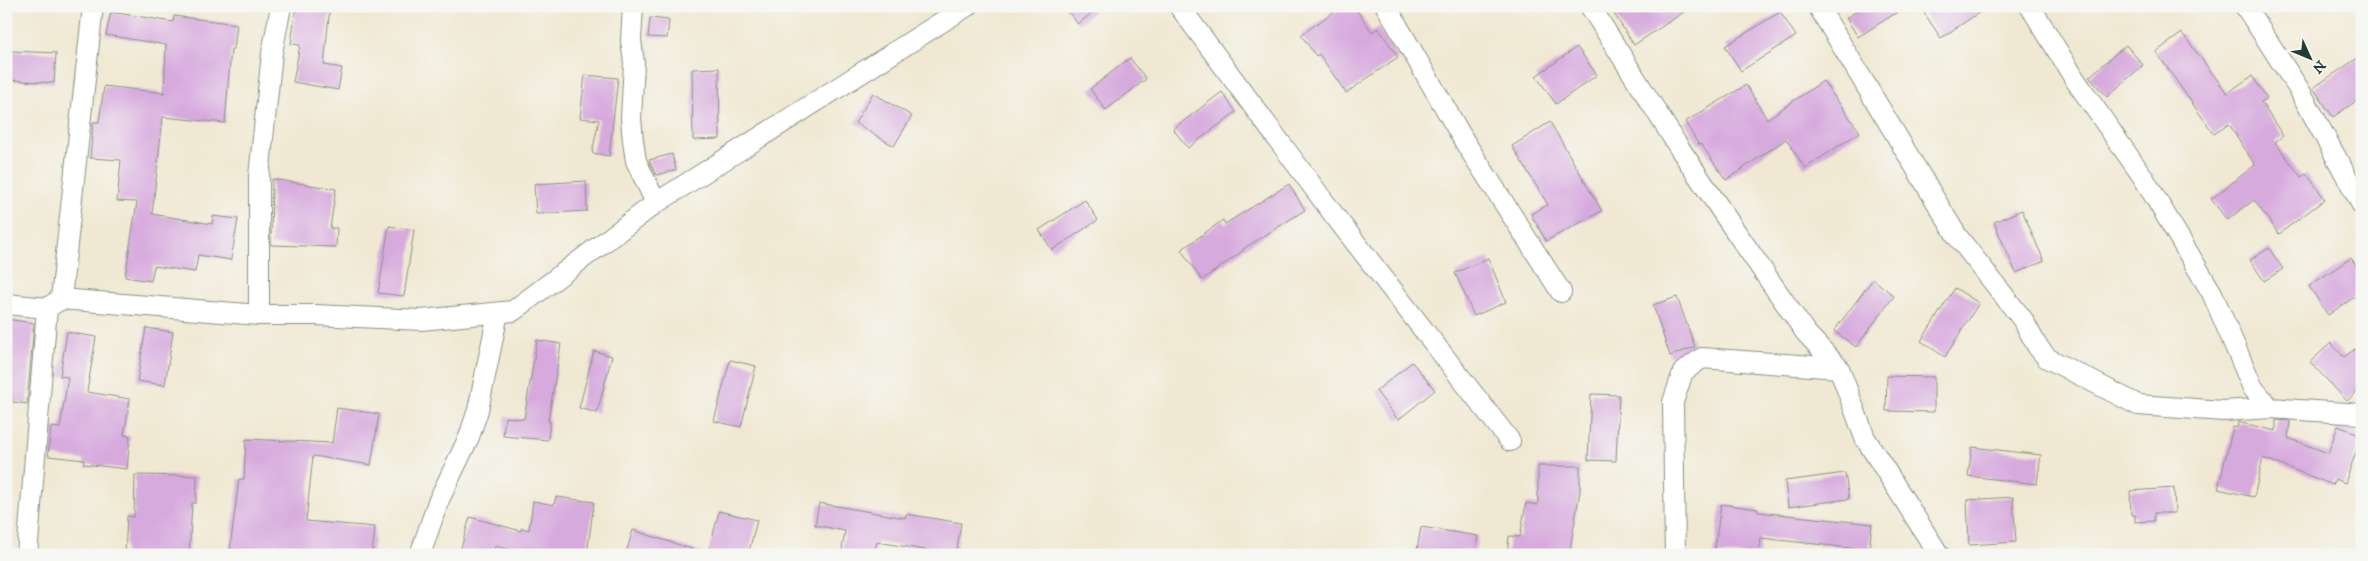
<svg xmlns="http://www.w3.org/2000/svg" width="2368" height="561" viewBox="0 0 2368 561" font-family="'IM FELL DW Pica',serif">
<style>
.building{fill:#d7aade}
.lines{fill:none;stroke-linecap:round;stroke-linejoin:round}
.minor-casing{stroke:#889283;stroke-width:22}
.minor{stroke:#fff;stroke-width:20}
</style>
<rect width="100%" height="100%" fill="#f6f6f2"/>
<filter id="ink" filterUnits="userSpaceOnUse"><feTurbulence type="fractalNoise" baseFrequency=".02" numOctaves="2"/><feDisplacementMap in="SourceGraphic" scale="10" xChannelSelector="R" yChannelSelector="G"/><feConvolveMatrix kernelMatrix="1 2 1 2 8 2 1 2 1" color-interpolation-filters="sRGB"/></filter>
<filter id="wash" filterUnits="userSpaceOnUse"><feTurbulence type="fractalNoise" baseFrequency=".0096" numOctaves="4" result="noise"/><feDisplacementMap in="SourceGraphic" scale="20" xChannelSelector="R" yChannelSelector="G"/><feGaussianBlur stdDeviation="1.12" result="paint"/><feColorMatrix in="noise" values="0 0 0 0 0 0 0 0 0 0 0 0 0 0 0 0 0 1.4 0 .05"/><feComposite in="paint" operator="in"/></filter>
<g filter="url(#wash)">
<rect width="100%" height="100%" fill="#f0e8d2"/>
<g id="blocks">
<!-- building -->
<path class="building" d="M 296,6 L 330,6 L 324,65 L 342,68 L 338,90 L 293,82 L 300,45 L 291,44 Z
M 1064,6 L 1101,6 L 1078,24 Z
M 1342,6 L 1354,6 L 1372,32 L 1378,28 L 1398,57 L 1346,93 L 1319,54 L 1316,56 L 1301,35 Z
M 1609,6 L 1693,6 L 1634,45 Z
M 1864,6 L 1907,6 L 1858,37 L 1846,18 Z
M 1935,6 L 1989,6 L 1941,38 L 1924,13 Z
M 111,12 L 173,22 L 174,16 L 237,24 L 234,49 L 231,49 L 225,123 L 163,117 L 152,214 L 212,224 L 213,216 L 238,219 L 231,260 L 198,255 L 195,272 L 154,266 L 151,281 L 125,277 L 137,202 L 117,201 L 121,160 L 90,158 L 93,122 L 99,122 L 104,86 L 164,93 L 166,45 L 106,35 Z
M 1780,12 L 1796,36 L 1741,71 L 1725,46 Z
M 650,18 L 669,20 L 667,38 L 648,37 Z
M 2182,33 L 2227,93 L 2252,76 L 2267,98 L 2261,102 L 2283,136 L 2275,142 L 2301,177 L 2306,173 L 2325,199 L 2279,234 L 2254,200 L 2227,220 L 2211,199 L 2255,165 L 2229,124 L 2214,134 L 2156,52 Z
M 2126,45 L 2143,65 L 2107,97 L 2089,77 Z
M 1577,47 L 1597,75 L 1556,104 L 1536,76 Z
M 11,51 L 56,53 L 54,83 L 8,80 Z
M 2362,55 L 2362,97 L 2333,117 L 2313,88 Z
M 1130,58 L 1146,79 L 1106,110 L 1090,89 Z
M 719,68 L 720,139 L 693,140 L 692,69 Z
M 585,75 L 618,78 L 609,156 L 592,153 L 599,120 L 580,118 Z
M 1823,81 L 1860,132 L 1805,168 L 1786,139 L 1726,180 L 1701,144 L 1699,145 L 1685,122 L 1746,85 L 1767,119 Z
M 1222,92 L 1236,112 L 1188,148 L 1173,129 Z
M 873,93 L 912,116 L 894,146 L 855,123 Z
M 1550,122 L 1602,211 L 1546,241 L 1531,214 L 1548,205 L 1512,146 Z
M 672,154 L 676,170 L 656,175 L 649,160 Z
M 272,179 L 336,189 L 330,228 L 337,228 L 336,247 L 271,245 Z
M 586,181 L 587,211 L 536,214 L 534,184 Z
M 1289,184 L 1305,210 L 1243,249 L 1244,250 L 1202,280 L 1181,250 L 1223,220 L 1225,224 Z
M 1085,200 L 1098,220 L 1052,250 L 1039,230 Z
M 2022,210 L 2044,261 L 2016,273 L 1994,222 Z
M 389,226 L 414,230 L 404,296 L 378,293 Z
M 2269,248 L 2283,269 L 2264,281 L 2250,260 Z
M 1488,258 L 1506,302 L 1474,316 L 1455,273 Z
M 2351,258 L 2362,274 L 2362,292 L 2328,315 L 2309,286 Z
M 1873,279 L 1894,296 L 1856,347 L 1834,331 Z
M 1955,288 L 1979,303 L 1945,357 L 1921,341 Z
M 1677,297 L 1695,347 L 1670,356 L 1653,305 Z
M 6,319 L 34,323 L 27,404 L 6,401 Z
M 146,328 L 173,332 L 165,385 L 137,381 Z
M 67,332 L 96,337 L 87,392 L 130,399 L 124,435 L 130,436 L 127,469 L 83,464 L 84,460 L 48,456 L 51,427 L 60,428 L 68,377 L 60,376 Z
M 537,340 L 561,344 L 548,421 L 550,421 L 548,440 L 503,436 L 505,417 L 524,419 Z
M 2331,343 L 2344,357 L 2362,344 L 2362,387 L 2347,401 L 2310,362 Z
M 594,351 L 612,356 L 597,413 L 579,408 Z
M 730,360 L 756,366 L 741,427 L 714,421 Z
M 1412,362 L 1435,390 L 1398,420 L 1376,391 Z
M 1887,376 L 1934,377 L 1934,412 L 1886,411 Z
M 1591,394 L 1619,395 L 1616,461 L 1588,460 Z
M 337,408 L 379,414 L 371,465 L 313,456 L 306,521 L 375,527 L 372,555 L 302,550 L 302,555 L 238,555 L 238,550 L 230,549 L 239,479 L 244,479 L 246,439 L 332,443 Z
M 2276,420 L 2290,421 L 2288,438 L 2328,453 L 2338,426 L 2362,435 L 2345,483 L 2335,479 L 2333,485 L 2263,458 L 2254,497 L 2218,489 L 2233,427 L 2237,428 L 2238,422 L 2276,431 Z
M 1972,447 L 2041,455 L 2037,484 L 1968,476 Z
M 1538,466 L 1580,466 L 1580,491 L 1569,555 L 1507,555 L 1509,536 L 1520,537 L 1526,503 L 1538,505 Z
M 1845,473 L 1849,499 L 1788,507 L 1785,481 Z
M 135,475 L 197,476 L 196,503 L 192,503 L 189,555 L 125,555 L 127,516 L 134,517 Z
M 2174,488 L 2175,513 L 2154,513 L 2154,521 L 2135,522 L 2135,515 L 2131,515 L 2130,491 Z
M 556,497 L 594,502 L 587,555 L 532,555 L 495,546 L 493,555 L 459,555 L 470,517 L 521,531 L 522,528 L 529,530 L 533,501 L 554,505 Z
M 2013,497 L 2016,542 L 1969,545 L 1967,500 Z
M 819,503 L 905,518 L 906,514 L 961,523 L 956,555 L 877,542 L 874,555 L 841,555 L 845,531 L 815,525 Z
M 1721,504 L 1758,509 L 1758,512 L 1872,524 L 1869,550 L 1761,538 L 1759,555 L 1714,555 Z
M 719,511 L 757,520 L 748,555 L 708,555 Z
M 1421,527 L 1478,536 L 1474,555 L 1416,555 Z
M 633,530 L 701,552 L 700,555 L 635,555 L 626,552 Z"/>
</g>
</g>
<g filter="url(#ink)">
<use href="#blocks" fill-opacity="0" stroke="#889283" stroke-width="1"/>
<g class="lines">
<!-- minor casing -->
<g class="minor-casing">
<path id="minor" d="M 633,6 L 631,40 L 634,63 L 631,118 L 633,141 L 636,161 L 656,203
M 1179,6 L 1334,215 L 1510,441
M 1386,6 L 1466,144 L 1561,292
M 1590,6 L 1680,149 L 1729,222 L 1806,333 L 1839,368 L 1865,438 L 1939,555
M 1818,6 L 1957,236 L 2023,320 L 2037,346 L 2047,358 L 2138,405 L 2224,411 L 2270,408 L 2362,414
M 2030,6 L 2076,81 L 2143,177 L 2212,293 L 2253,388 L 2270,408
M 2245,6 L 2300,91 L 2362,205
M 61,299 L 93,6
M 6,304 L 47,308 L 61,299 L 259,315 L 315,315 L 421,320 L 513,311 L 656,203 L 967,6
M 259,315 L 259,176 L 272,53 L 281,6
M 27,555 L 47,308
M 420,555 L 438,502 L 469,437 L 478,410 L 498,313
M 1675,555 L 1673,402 L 1683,372 L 1702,358 L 1839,368"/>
</g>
<!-- minor -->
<use href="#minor" class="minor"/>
</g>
</g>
<!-- margin -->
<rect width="2368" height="561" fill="none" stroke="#f6f6f2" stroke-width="25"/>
<!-- north arrow -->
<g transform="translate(2310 58) rotate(134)" stroke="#f6f6f2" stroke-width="4" paint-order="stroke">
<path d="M0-4L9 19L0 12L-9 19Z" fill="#1f3d34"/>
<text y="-8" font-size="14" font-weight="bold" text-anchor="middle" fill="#1f3d34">N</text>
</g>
</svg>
